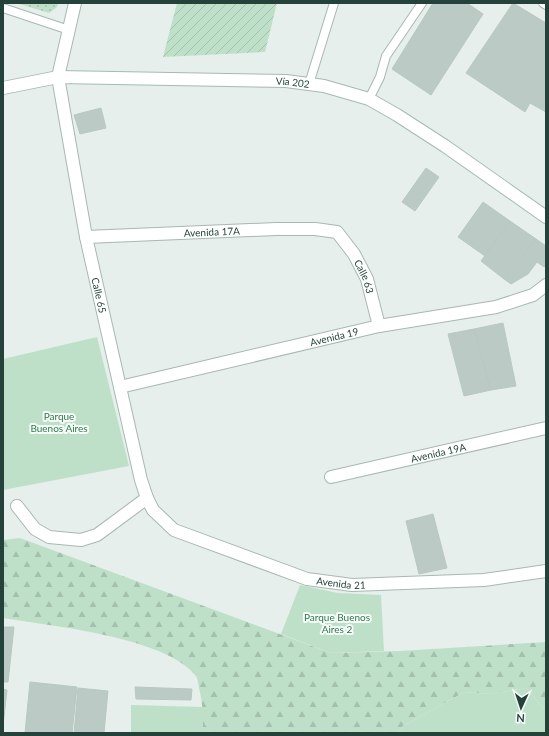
<svg xmlns="http://www.w3.org/2000/svg" width="549" height="736" viewBox="0 0 549 736" font-family="Lato,sans-serif">
<style>
.grass{fill:url(#grass-dots)}
.forest{fill:url(#forest-firs)}
.park{fill:#bfe0c8}
.garden{fill:url(#garden-furrows)}
.building{fill:#bbcac4;stroke:#b8c9c2}
.lines{fill:none;stroke-linecap:round;stroke-linejoin:round}
.service-casing{stroke:#a8b8b2;stroke-width:10}
.minor-casing{stroke:#a8b8b2;stroke-width:14}
.secondary-casing{stroke:#a4bbb3;stroke-width:14}
.service{stroke:#fff;stroke-width:8}
.minor{stroke:#fff;stroke-width:12}
.secondary{stroke:#fff;stroke-width:12}
.labels{text-anchor:middle;stroke-width:4;stroke-linejoin:round;paint-order:stroke}
.street-label{font-size:10px;fill:#24423a;stroke:#f7fbf9}
.park-label{font-size:10px;fill:#2d7a4b;stroke:#f7fbf9}
</style>
<defs>
<pattern id="grass-dots" width="8" height="8" patternUnits="userSpaceOnUse"><rect width="8" height="8" fill="#bfe0c8"/><path d="M2 2h.1M6 6h.1" fill="none" stroke="#a4c1ad" stroke-width="1.8" stroke-linecap="round"/></pattern>
<pattern id="forest-firs" width="22" height="20" patternUnits="userSpaceOnUse"><rect width="22" height="20" fill="#bfe0c8"/><path d="M5 1l3.5 6h-7zM16 11l3.5 6h-7z" fill="#a4c1ad"/></pattern>
<pattern id="garden-furrows" width="10" height="10" patternUnits="userSpaceOnUse"><rect width="10" height="10" fill="#bfe0c8"/><path d="M-1 1l2-2M0 10L10 0M9 11l2-2" fill="none" stroke="#a4c1ad"/></pattern>
</defs>
<rect width="100%" height="100%" fill="#e6efeb"/>
<!-- grass -->
<path class="grass" d="M 16,3 L 59,3 L 56,8 L 49,13 Z"/>
<!-- forest -->
<path class="forest" d="M 20,538 L 331,653 L 400,651 L 546,642 L 546,711 L 526,688 L 491,694 L 465,692 L 403,726 L 398,733 L 203,733 C 203,717 203,704 199,688 C 198,684 198,679 196,676 C 166,637 51,626 3,618 L 3,540 Z"/>
<!-- park -->
<path class="park" d="M 97,337 L 129,466 L 3,490 L 3,359 Z
M 300,585 L 338,593 L 381,595 L 384,651 L 331,653 L 281,634 Z
M 526,688 L 546,711 L 546,733 L 398,733 L 403,726 L 465,692 L 491,694 Z
M 131,705 L 203,707 L 203,733 L 131,733 Z"/>
<!-- garden -->
<path class="garden" d="M 177,3 L 277,3 L 265,52 L 163,57 Z"/>
<!-- building -->
<path class="building" d="M 433,3 L 467,3 L 483,14 L 431,95 L 392,69 Z
M 513,3 L 546,23 L 546,112 L 530,103 L 525,112 L 466,73 Z
M 101,108 L 106,128 L 80,134 L 74,115 Z
M 426,168 L 439,177 L 415,211 L 402,202 Z
M 483,202 L 510,221 L 485,256 L 458,237 Z
M 510,221 L 536,239 L 504,279 L 481,261 Z
M 536,239 L 546,246 L 546,265 L 544,267 L 537,262 L 528,274 L 511,284 L 504,279 Z
M 503,323 L 516,386 L 491,390 L 474,329 Z
M 474,329 L 491,390 L 464,396 L 448,334 Z
M 433,514 L 447,568 L 419,574 L 406,521 Z
M 3,627 L 14,627 L 8,682 L 3,682 Z
M 30,682 L 77,687 L 72,733 L 25,733 Z
M 135,687 L 192,689 L 191,700 L 136,699 Z
M 78,688 L 108,691 L 104,733 L 74,733 Z
M 3,689 L 7,690 L 3,726 Z"/>
<g class="lines">
<!-- service casing -->
<g class="service-casing">
<path id="service" d="M 543,3 L 546,5
M 3,8 L 69,30
M 309,84 L 334,3
M 369,99 L 380,77 L 386,56 L 422,3"/>
</g>
<!-- minor casing -->
<g class="minor-casing">
<g id="minor">
<path id="s1" d="M 75,3 L 58,77 L 86,237 L 141,480 L 147,498 L 153,510 L 174,530 L 307,579 L 352,585 L 484,580 L 546,571"/>
<path id="s2" d="M 86,237 L 276,229 L 315,229 L 337,232 L 354,254 L 367,279 L 379,326"/>
<path id="s3" d="M 120,387 L 379,326 L 496,307 L 533,295 L 546,285"/>
<path id="s4" d="M 331,477 L 546,428"/>
<path d="M 17,506 L 35,529 L 49,537 L 81,540 L 97,535 L 147,498"/>
</g>
</g>
<!-- secondary casing -->
<g class="secondary-casing">
<g id="secondary">
<path id="s5" d="M 3,88 L 58,77 L 286,81 L 324,86 L 369,99 L 397,115 L 445,146 L 546,217"/>
</g>
</g>
<!-- service -->
<use href="#service" class="service"/>
<!-- minor -->
<use href="#minor" class="minor"/>
<!-- secondary -->
<use href="#secondary" class="secondary"/>
</g>
<g class="labels">
<!-- street labels -->
<g class="street-label">
<text dy="4" stroke="none"><textPath href="#s5" startOffset="291">Vía 202</textPath></text>
<text dy="4" stroke="none"><textPath href="#s2" startOffset="126">Avenida 17A</textPath></text>
<text dy="4" stroke="none"><textPath href="#s2" startOffset="304">Calle 63</textPath></text>
<text dy="4" stroke="none"><textPath href="#s1" startOffset="298">Calle 65</textPath></text>
<text dy="4" stroke="none"><textPath href="#s3" startOffset="220">Avenida 19</textPath></text>
<text dy="4" stroke="none"><textPath href="#s4" startOffset="110">Avenida 19A</textPath></text>
<text dy="4" stroke="none"><textPath href="#s1" startOffset="725">Avenida 21</textPath></text>
</g>
<!-- park labels -->
<g class="park-label">
<text x="59" y="420">Parque<tspan x="59" dy="12">Buenos Aires</tspan></text>
<text x="337" y="621">Parque Buenos<tspan x="337" dy="12">Aires 2</tspan></text>
</g>
</g>
<!-- border -->
<rect width="549" height="736" fill="none" stroke="#24423a" stroke-width="8"/>
<!-- north arrow -->
<g transform="translate(521 708) rotate(183)" stroke="#f7fbf9" stroke-width="3" paint-order="stroke">
<path d="M0-3L7 15L0 10L-7 15Z" fill="#24423a"/>
<text y="-6" font-size="11" font-weight="bold" text-anchor="middle" fill="#24423a">N</text>
</g>
</svg>
